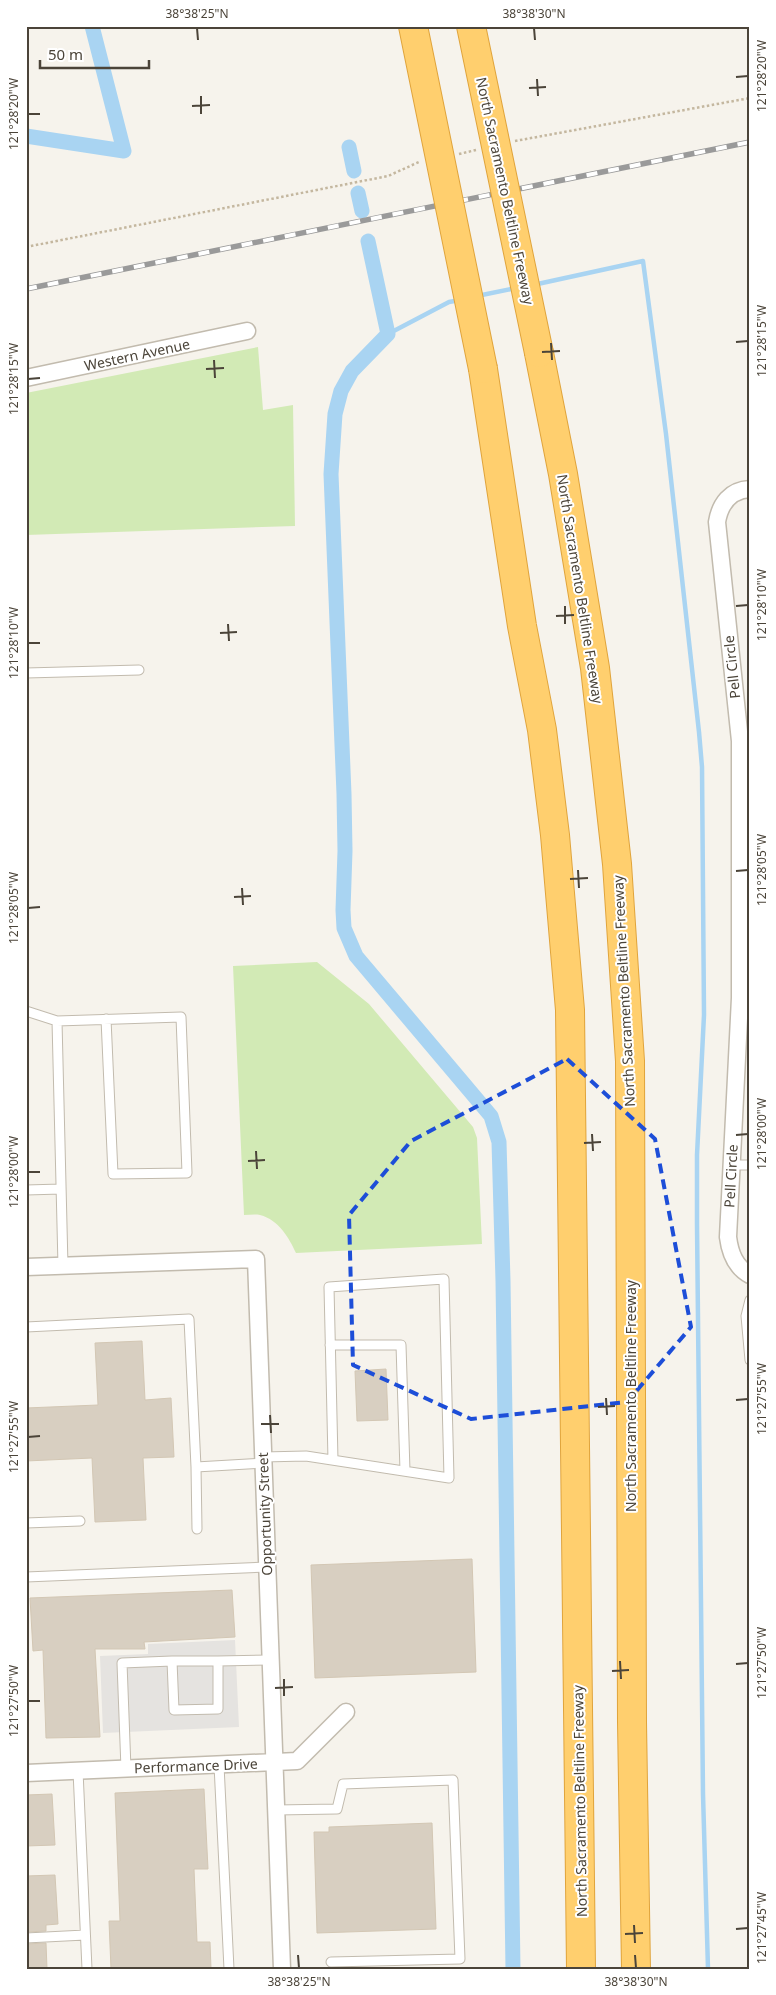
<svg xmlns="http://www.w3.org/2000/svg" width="776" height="1995" viewBox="0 0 776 1995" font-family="'Noto Sans',sans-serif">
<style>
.green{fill:#d2eab5}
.parking{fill:#e5e3e0}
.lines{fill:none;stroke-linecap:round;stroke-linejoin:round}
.stream{stroke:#a9d4f2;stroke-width:4.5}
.canal{stroke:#a9d4f2;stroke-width:15}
.building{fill:#d8cfc1;stroke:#d3c7b4}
.service-casing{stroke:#c2bbae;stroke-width:11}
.minor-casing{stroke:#c2bbae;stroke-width:19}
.motorway-casing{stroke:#e0a43c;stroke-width:30}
.path{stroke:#c4b79f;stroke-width:2.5;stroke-dasharray:2.5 2.5;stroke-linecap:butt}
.service{stroke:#fff;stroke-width:9}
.minor{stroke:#fff;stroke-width:16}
.motorway{stroke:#ffcf6e;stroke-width:28}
.rail-casing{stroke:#9a9a9a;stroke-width:5.5}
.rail{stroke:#fff;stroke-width:4;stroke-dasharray:11;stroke-linecap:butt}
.motorway-bridge-casing{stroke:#e0a43c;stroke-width:30;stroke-linecap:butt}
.motorway-bridge{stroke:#ffcf6e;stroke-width:28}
.marked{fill:none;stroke:#1d4ed8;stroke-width:4;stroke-dasharray:10 6;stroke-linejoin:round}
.ticks{fill:none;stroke:#4b4439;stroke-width:2}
.labels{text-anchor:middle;stroke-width:4;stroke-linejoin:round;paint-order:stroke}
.street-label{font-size:14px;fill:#4b4439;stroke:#fff}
.neatline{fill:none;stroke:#4b4439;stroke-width:2}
.ticks-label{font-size:12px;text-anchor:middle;fill:#4b4439}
</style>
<rect width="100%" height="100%" fill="#f6f3ec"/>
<!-- green -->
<path class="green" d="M 258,347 L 263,410 L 293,405 L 295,526 L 26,535 L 26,393 Z
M 317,962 L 369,1004 L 473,1127 L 477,1138 L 482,1244 L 296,1253 C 289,1238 279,1220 260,1215 C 255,1214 249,1215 244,1215 L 233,966 Z"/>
<!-- parking -->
<path class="parking" d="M 235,1640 L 239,1727 L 103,1733 L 100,1656 L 148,1654 L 148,1644 Z"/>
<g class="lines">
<!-- stream -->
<path class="stream" d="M 533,285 L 643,261 L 666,434 L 699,732 L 702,767 L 704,1015 L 697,1155 L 697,1224 L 703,1794 L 708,1969
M 477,296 L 516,288
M 388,334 L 449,302 L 460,300"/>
<!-- canal -->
<path class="canal" d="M 26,136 L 124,151 L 92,26
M 349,147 L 354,171
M 358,193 L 362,211
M 368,241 L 388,334 L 352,371 L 341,391 L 335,414 L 331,474 L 344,794 L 345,851 L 343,910 L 344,928 L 356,956 L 491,1116 L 499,1142 L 503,1281 L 513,1969"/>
</g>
<!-- building -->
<path class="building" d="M 142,1341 L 145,1400 L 171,1398 L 174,1457 L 143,1458 L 146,1520 L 95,1522 L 92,1458 L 26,1461 L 26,1408 L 98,1405 L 95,1343 Z
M 386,1369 L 388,1420 L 357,1421 L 355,1371 Z
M 472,1559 L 476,1672 L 315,1678 L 311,1565 Z
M 232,1590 L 235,1637 L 144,1642 L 145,1649 L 95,1649 L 100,1737 L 46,1738 L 43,1650 L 33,1651 L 30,1598 Z
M 204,1789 L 208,1869 L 194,1869 L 197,1942 L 210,1942 L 211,1969 L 111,1969 L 109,1921 L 120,1921 L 115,1793 Z
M 52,1794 L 55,1845 L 26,1846 L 26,1795 Z
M 432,1823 L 436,1929 L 317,1933 L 314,1832 L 329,1832 L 329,1827 Z
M 55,1875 L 58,1924 L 46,1925 L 46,1931 L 26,1932 L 26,1876 Z
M 46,1943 L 47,1969 L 26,1969 L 26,1944 Z"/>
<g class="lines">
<!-- service casing -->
<g class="service-casing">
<path id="service" d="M 26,673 L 139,670
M 26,1011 L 57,1021
M 732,1165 L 750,1165
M 26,1190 L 61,1189
M 63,1266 L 57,1021 L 181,1017 L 187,1173 L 113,1174 L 106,1019
M 750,1300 L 746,1316 L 750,1360
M 26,1327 L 189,1319 L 196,1467
M 330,1345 L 401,1345 L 405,1471
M 263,1457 L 306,1456 L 449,1478 L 444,1279 L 329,1287 L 333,1460
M 26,1523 L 80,1521
M 197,1529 L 196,1467 L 263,1463
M 26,1577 L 267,1567
M 218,1661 L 270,1660
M 219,1765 L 229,1969
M 126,1769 L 122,1663 L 172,1661 L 174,1710 L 218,1709 L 218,1661 L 172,1661
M 78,1771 L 87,1969
M 276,1810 L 337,1809 L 343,1784 L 453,1780 L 460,1959 L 331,1962
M 26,1938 L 85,1935"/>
</g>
<!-- minor casing -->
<g class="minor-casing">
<path id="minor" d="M 26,378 L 247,331
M 750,489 C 730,490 720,504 717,522 L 740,741 L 740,998 L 728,1237 C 730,1253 735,1267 750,1275
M 26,1267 L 256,1259 L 282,1969
M 26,1773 L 297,1761 L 346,1712"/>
</g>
<!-- motorway casing -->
<g class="motorway-casing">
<path id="motorway" d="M 539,353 L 563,474 L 595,668 L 617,864 L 630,1061 L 632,1722 L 636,1969
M 483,369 L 522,626 L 542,730 L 555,835 L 570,1010 L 581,1969"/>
</g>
<!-- path -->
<path class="path" d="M 515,141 L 750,98
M 459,154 L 476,150
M 26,247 L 388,176 L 419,162"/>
<!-- service -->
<use href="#service" class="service"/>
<!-- minor -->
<use href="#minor" class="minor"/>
<!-- motorway -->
<use href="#motorway" class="motorway"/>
<!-- rail casing -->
<g class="rail-casing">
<path id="rail" d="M 26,289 L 750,142"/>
</g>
<!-- rail -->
<use href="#rail" class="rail"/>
<!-- motorway-bridge casing -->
<g class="motorway-bridge-casing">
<path id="motorway-bridge" d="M 413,26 L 483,369
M 471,26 L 539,353"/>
</g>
<!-- motorway-bridge -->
<use href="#motorway-bridge" class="motorway-bridge"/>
</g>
<!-- marked area -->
<path class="marked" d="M 567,1059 L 655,1139 L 691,1327 L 627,1402 L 471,1419 L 353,1365 L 349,1215 L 411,1141 Z"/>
<!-- ticks -->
<path class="ticks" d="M 197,28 L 198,40M 534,28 L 535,40M 736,77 L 748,76M 537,79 L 538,96M 529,88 L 546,87M 201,96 L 201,114M 192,106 L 210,105M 28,114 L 40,114M 736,342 L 748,341M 551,343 L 552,360M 542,352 L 560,351M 214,360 L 215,378M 206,369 L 224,368M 28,379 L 40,378M 565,606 L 565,624M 736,606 L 748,605M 556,616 L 574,615M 228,624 L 229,641M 220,633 L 237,632M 28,643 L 40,643M 578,870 L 579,888M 736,871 L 748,870M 570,879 L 588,878M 242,888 L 243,905M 234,897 L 251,896M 28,908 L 40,907M 592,1134 L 593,1151M 736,1135 L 748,1134M 584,1143 L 601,1142M 256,1151 L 257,1169M 248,1161 L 265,1160M 28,1172 L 40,1172M 606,1398 L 607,1415M 736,1400 L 748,1399M 598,1407 L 615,1406M 270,1415 L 271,1433M 261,1424 L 279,1424M 28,1437 L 40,1436M 620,1661 L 621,1679M 736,1664 L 748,1663M 612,1671 L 629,1670M 284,1679 L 284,1696M 275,1688 L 293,1687M 28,1701 L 40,1701M 634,1925 L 635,1943M 736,1929 L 748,1928M 625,1934 L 643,1933M 298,1955 L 299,1968M 635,1955 L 636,1968"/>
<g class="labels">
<!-- street labels -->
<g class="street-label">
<text transform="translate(505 191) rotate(78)" y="5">North Sacramento Beltline Freeway</text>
<text transform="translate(137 355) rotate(-12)" y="5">Western Avenue</text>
<text transform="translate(580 589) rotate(81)" y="5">North Sacramento Beltline Freeway</text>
<text transform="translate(732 667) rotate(-96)" y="5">Pell Circle</text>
<text transform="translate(624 991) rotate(-93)" y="5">North Sacramento Beltline Freeway</text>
<text transform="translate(731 1176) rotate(-87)" y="5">Pell Circle</text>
<text transform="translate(631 1396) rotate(-90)" y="5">North Sacramento Beltline Freeway</text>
<text transform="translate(265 1514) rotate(-92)" y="5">Opportunity Street</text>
<text transform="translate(196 1766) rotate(-2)" y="5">Performance Drive</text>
<text transform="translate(580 1801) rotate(-91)" y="5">North Sacramento Beltline Freeway</text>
</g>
</g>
<!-- border -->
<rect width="776" height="1995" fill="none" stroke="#ffffff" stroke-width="55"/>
<!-- scale -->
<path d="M40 60v8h109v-8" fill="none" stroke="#4b4439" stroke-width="2.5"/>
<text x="48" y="60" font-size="15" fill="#4b4439" stroke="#ffffff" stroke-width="4" paint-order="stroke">50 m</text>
<rect x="28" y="28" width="720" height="1940" class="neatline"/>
<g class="ticks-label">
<text x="197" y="18">38°38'25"N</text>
<text x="534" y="18">38°38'30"N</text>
<text transform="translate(762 76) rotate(-90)" y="4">121°28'20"W</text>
<text transform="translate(14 114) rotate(-90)" y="4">121°28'20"W</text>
<text transform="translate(762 341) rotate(-90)" y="4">121°28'15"W</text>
<text transform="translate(14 379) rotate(-90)" y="4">121°28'15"W</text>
<text transform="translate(762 605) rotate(-90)" y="4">121°28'10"W</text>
<text transform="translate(14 643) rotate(-90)" y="4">121°28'10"W</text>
<text transform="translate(762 870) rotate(-90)" y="4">121°28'05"W</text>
<text transform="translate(14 908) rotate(-90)" y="4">121°28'05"W</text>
<text transform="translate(762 1134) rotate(-90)" y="4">121°28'00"W</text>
<text transform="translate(14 1172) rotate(-90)" y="4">121°28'00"W</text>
<text transform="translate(762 1399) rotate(-90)" y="4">121°27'55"W</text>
<text transform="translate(14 1437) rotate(-90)" y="4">121°27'55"W</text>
<text transform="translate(762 1663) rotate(-90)" y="4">121°27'50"W</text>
<text transform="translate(14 1701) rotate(-90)" y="4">121°27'50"W</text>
<text transform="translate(762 1928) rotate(-90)" y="4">121°27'45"W</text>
<text x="299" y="1986">38°38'25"N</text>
<text x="636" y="1986">38°38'30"N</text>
</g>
</svg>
